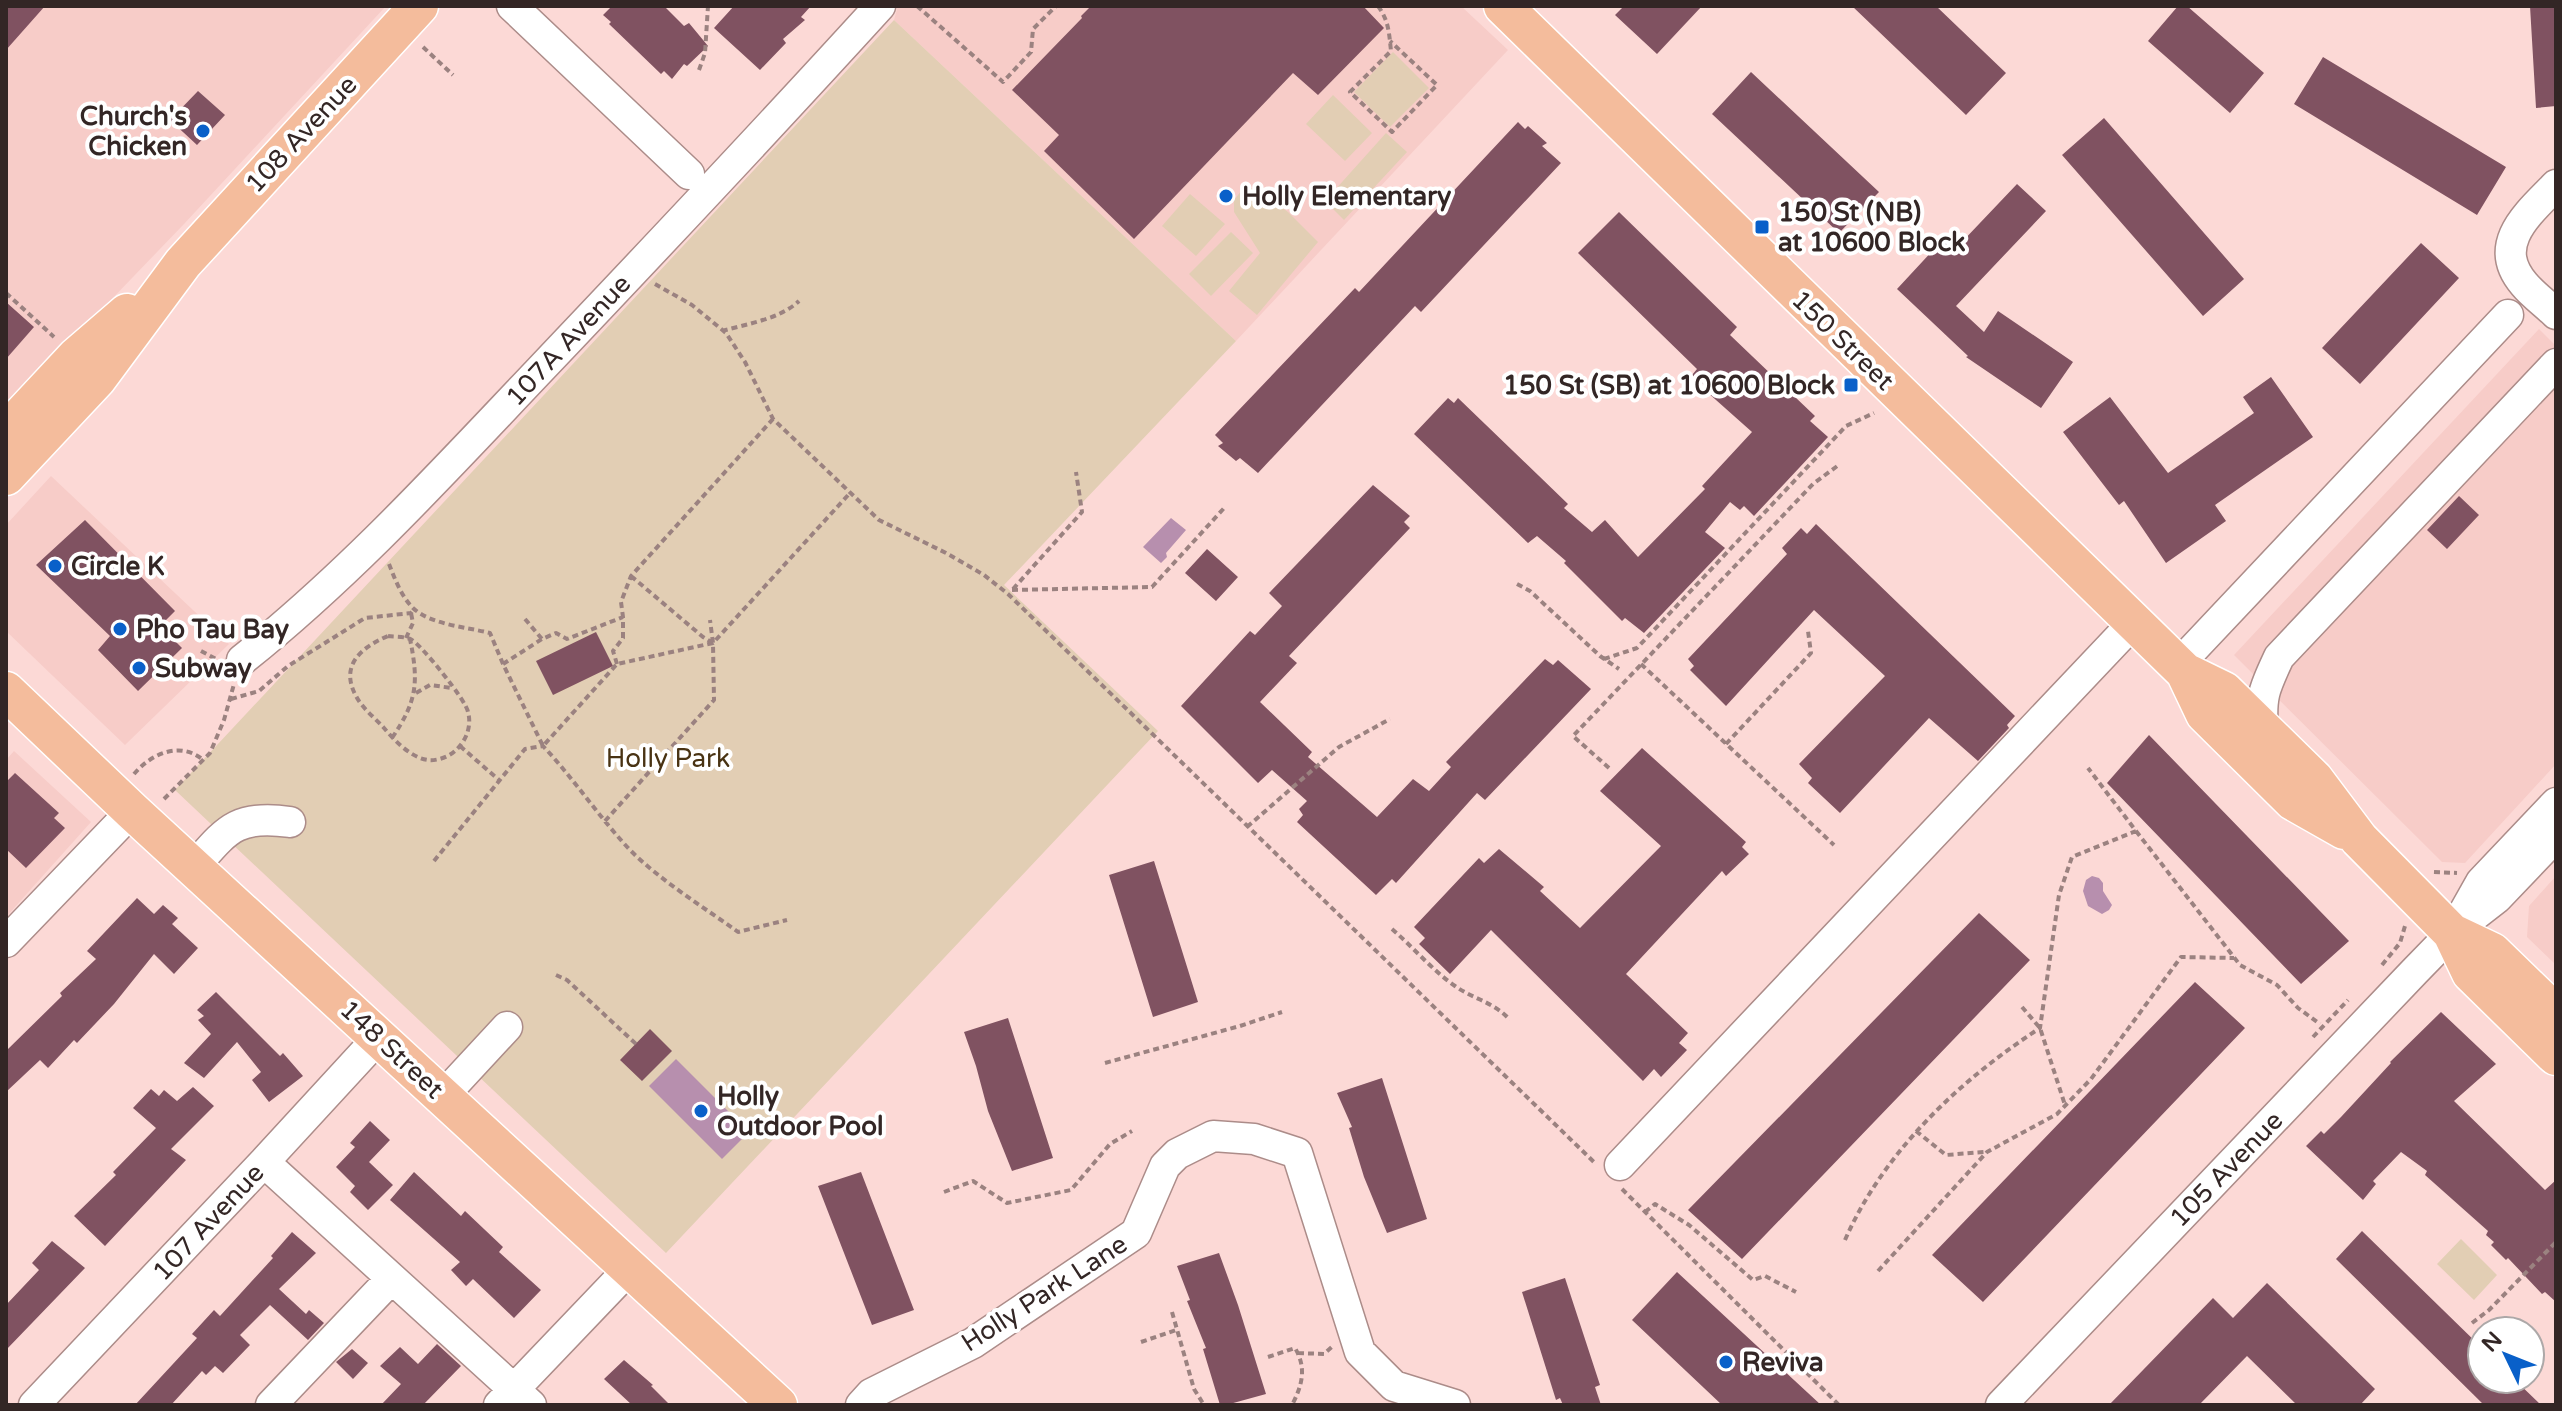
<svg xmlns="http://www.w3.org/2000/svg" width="2562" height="1411" viewBox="0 0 2562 1411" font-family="'Varela Round',sans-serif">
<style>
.built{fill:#f7ccc8}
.green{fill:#e2ceb4}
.water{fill:#b78fae}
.building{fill:#805261}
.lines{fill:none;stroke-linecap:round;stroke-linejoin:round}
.minor-casing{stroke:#ac8c89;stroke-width:33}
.major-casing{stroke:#fff;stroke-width:41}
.path{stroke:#9b8280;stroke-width:4;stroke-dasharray:6 4;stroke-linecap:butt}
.minor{stroke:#fff;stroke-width:30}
.major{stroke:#f4bc9c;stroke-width:38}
.poi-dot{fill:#0960c9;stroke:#fff;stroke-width:3}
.labels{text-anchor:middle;stroke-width:8;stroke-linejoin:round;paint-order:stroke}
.poi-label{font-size:26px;font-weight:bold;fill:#332625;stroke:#fff;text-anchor:start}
.street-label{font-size:26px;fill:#332625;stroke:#fff}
.park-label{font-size:26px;fill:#493313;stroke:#fff}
</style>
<rect width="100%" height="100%" fill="#fcd9d6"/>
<!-- built -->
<path class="built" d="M 6,6 L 386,6 L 184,224 L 6,409 Z
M 898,6 L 1461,6 L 1508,50 L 1236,341 L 894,20 Z
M 2539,329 L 2556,346 L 2556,764 L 2465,863 L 2442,862 L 2234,655 Z
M 51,476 L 229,644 L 125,745 L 6,631 L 6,525 Z
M 14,751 L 91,822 L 6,917 L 6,760 Z
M 2556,876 L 2556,965 L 2527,937 L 2529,906 Z"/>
<!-- green -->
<path class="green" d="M 894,20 L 1236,341 L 1004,585 L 1158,731 L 666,1253 L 175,790 Z
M 1393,52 L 1429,88 L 1390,127 L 1354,92 Z
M 1333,95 L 1372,133 L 1345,161 L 1306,124 Z
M 1386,133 L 1407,152 L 1344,220 L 1325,201 Z
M 1246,185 L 1269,198 L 1288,212 L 1318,242 L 1257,315 L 1229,291 L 1260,253 L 1234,212 L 1234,200 Z
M 1190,194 L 1225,224 L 1196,256 L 1162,226 Z
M 1231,232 L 1253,253 L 1211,296 L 1189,274 Z
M 2461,1239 L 2497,1275 L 2474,1300 L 2437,1264 Z"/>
<!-- water -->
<path class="water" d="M 1171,518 L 1186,530 L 1166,553 L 1167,557 L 1161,563 L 1143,547 Z
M 2092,876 L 2099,878 L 2103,883 L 2103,891 L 2112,905 L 2109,910 L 2102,914 L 2088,906 L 2083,891 L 2086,880 Z
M 676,1059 L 749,1132 L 722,1159 L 649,1086 Z"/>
<!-- building -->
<path class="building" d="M 6,6 L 45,6 L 6,50 Z
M 612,6 L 664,6 L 684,26 L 689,23 L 708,46 L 687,66 L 684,64 L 672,79 L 664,71 L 661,74 L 609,24 L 611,22 L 603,15 Z
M 734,6 L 811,6 L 801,17 L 805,20 L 783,39 L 786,43 L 760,70 L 714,28 Z
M 1091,6 L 1363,6 L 1384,28 L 1318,95 L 1293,73 L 1134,239 L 1044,151 L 1059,135 L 1012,90 L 1082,18 L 1081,16 Z
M 1624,6 L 1702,6 L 1657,54 L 1615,15 Z
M 1852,6 L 1936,6 L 2006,73 L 1966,115 Z
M 2178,6 L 2187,6 L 2264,73 L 2230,113 L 2148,41 Z
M 2530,6 L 2556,6 L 2556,106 L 2536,108 Z
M 2323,57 L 2506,167 L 2477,215 L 2294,104 Z
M 1751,72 L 1879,192 L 1839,233 L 1712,114 Z
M 198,91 L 225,115 L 197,145 L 170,120 Z
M 2104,118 L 2244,279 L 2203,316 L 2062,155 Z
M 1518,122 L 1525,129 L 1528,126 L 1547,143 L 1542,146 L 1561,163 L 1421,312 L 1415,306 L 1258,473 L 1240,458 L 1236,461 L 1218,446 L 1223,443 L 1215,435 L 1355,288 L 1359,292 Z
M 2017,184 L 2046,211 L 1956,306 L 1984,332 L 1998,311 L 2073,362 L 2041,408 L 1966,357 L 1968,356 L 1897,289 L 1948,234 L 1960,244 Z
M 1619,212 L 1737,327 L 1730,335 L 1815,416 L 1810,421 L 1828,437 L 1754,516 L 1744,506 L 1740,510 L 1730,502 L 1705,532 L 1725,548 L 1644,633 L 1625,618 L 1622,621 L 1564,563 L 1566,561 L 1537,536 L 1528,543 L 1414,434 L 1448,398 L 1454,403 L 1458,398 L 1568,504 L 1564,508 L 1592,532 L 1605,520 L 1638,557 L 1705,489 L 1702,486 L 1752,432 L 1707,392 L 1709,389 L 1692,375 L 1697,369 L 1578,253 Z
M 2421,243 L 2459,278 L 2360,384 L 2322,348 Z
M 6,302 L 34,327 L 6,359 Z
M 2271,377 L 2313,437 L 2215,505 L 2226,521 L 2166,563 L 2124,501 L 2119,505 L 2063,432 L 2110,397 L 2168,473 L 2254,413 L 2243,397 Z
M 1373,485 L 1410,516 L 1404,522 L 1410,528 L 1289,656 L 1297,663 L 1260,702 L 1312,752 L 1308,757 L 1377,817 L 1413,779 L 1429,791 L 1451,767 L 1446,762 L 1545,659 L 1553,665 L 1558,660 L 1591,689 L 1485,800 L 1477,793 L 1396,883 L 1392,879 L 1376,895 L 1297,822 L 1303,815 L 1299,809 L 1307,801 L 1272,770 L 1258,783 L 1181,706 L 1250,631 L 1255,635 L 1282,606 L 1269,593 Z
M 2459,496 L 2479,515 L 2447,549 L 2427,530 Z
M 85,520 L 175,611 L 160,626 L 182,648 L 138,691 L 98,650 L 110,636 L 36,565 Z
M 1816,524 L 2015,716 L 2007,725 L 2009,728 L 1978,761 L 1929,718 L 1840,813 L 1808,783 L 1812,778 L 1799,764 L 1885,676 L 1814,610 L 1726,706 L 1690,670 L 1694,666 L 1688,659 L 1787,554 L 1782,548 L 1801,528 L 1807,534 Z
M 1207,549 L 1238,577 L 1216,601 L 1185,573 Z
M 596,632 L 613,666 L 553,695 L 536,661 Z
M 2149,735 L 2349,941 L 2301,984 L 2107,783 Z
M 1642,748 L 1746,842 L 1742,847 L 1749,854 L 1726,876 L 1722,871 L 1626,974 L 1688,1033 L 1679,1043 L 1687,1050 L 1661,1077 L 1654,1069 L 1643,1081 L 1491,930 L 1450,974 L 1419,944 L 1425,938 L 1414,927 L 1479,858 L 1484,863 L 1499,849 L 1544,887 L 1540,891 L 1580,928 L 1661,846 L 1600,791 Z
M 15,773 L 59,813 L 54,818 L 65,828 L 26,868 L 6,849 L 6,782 Z
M 1154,861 L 1198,1002 L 1153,1017 L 1109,875 Z
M 137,898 L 154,914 L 163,905 L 178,918 L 172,924 L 198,948 L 174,974 L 154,954 L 114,1004 L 77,1043 L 74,1040 L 48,1068 L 40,1060 L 6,1092 L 6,1051 L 62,996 L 60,993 L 96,959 L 87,951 Z
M 1979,913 L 2030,960 L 1742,1259 L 1688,1210 Z
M 2195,982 L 2245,1028 L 1983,1302 L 1932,1255 Z
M 216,992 L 280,1056 L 283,1053 L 303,1076 L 269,1102 L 252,1080 L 261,1072 L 237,1042 L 204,1078 L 184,1063 L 211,1034 L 198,1020 L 204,1016 L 197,1010 Z
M 2441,1012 L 2496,1064 L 2454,1101 L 2545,1190 L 2556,1180 L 2556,1302 L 2545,1292 L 2542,1294 L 2508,1258 L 2506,1260 L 2491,1245 L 2494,1242 L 2486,1235 L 2488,1231 L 2425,1175 L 2427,1171 L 2401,1152 L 2373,1181 L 2376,1184 L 2363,1200 L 2306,1146 L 2321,1131 L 2324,1134 L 2341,1117 L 2391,1063 L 2390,1062 Z
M 1008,1018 L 1053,1158 L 1012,1171 L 988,1111 L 976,1066 L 964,1032 Z
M 650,1029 L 672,1051 L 642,1081 L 620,1060 Z
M 1382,1078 L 1427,1219 L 1387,1233 L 1364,1177 L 1349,1128 L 1352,1127 L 1337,1093 Z
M 193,1087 L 214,1106 L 171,1149 L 186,1160 L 105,1246 L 74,1216 L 116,1175 L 113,1172 L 156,1128 L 133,1108 L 151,1089 L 159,1096 L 164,1090 L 177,1101 Z
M 370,1121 L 390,1140 L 369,1162 L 393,1185 L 368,1210 L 350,1192 L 355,1186 L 336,1167 L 355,1147 L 350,1143 Z
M 414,1172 L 461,1216 L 465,1211 L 503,1247 L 499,1252 L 541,1290 L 514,1318 L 473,1279 L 466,1286 L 451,1270 L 460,1262 L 390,1200 Z
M 861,1172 L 914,1310 L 872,1325 L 818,1186 Z
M 2362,1231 L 2482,1348 L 2482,1379 L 2514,1379 L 2541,1405 L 2484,1405 L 2336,1259 Z
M 292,1232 L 316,1253 L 279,1289 L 306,1314 L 309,1310 L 324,1323 L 308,1340 L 270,1305 L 240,1335 L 250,1345 L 223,1373 L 215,1366 L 206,1375 L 202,1371 L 171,1405 L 135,1405 L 197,1338 L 192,1334 L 214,1310 L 220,1316 L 273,1258 L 271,1256 Z
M 52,1241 L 85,1268 L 6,1350 L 6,1305 L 39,1270 L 32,1263 Z
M 1219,1253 L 1238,1305 L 1266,1394 L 1226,1405 L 1220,1405 L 1203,1349 L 1206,1348 L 1187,1301 L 1190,1300 L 1177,1266 Z
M 1677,1272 L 1821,1405 L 1722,1405 L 1632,1320 Z
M 1565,1278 L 1600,1385 L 1595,1387 L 1601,1405 L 1563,1405 L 1560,1398 L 1556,1400 L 1522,1292 Z
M 2267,1283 L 2375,1389 L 2360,1405 L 2297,1405 L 2247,1356 L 2199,1405 L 2109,1405 L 2213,1298 L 2233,1318 Z
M 437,1344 L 461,1366 L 423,1405 L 381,1405 L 401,1384 L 380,1366 L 400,1347 L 418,1364 Z
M 352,1349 L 368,1363 L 353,1379 L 336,1362 Z
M 624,1360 L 653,1385 L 651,1386 L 670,1405 L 632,1405 L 604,1379 Z"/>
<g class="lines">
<!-- minor casing -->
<g class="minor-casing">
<path id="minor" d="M 512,6 L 689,174
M 2556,185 C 2529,213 2490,244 2524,284 C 2533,295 2546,304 2556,314
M 242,660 C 350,574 442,473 537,373 C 652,252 767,130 880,6
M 2178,665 L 2508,315
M 2263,730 C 2260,696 2265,687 2279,657 L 2556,364
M 193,868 C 226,831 235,814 290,822
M 2459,921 L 2481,882 L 2556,803
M 6,942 L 132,811
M 443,1096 L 507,1027
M 264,1162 L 531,1405
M 1620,1165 L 2134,622
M 34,1405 L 264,1162 L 379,1037
M 271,1405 L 391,1279
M 499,1405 L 629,1269
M 861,1405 L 871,1394 L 973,1343 L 1136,1233 L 1165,1166 L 1177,1154 L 1213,1136 L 1254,1139 L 1297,1153 L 1360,1352 L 1394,1386 L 1455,1405
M 2001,1405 L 2415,971 L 2452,933 L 2497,898 L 2556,836"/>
</g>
<!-- major casing -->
<g class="major-casing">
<path id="major" d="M 1503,6 L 2185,672 L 2224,691 L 2314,779 L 2359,839 L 2452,933 L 2492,952 L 2556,1014
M 6,432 L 76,357 L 127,313
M 6,476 L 97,379 L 183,263 L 419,6
M 2185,672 L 2205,714 L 2293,801 L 2344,830
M 6,691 L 132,811 L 778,1405
M 2452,933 L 2471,973 L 2556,1056"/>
</g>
<!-- path -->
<path class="path" d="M 917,6 L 1003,82 L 1031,52 L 1033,29 L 1056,6
M 1378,6 C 1389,21 1389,33 1391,51 L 1350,92 L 1392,132 L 1437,85 L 1390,41
M 423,47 L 453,75
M 699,70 L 705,53 L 708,6
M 655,284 L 692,305 L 726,333 L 745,362 L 773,419 L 879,520 L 946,553 L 984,575 L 1008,594 L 1596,1164
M 6,293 L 54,337
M 722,331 C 747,324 780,319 799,301
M 389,564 C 395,579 401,596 413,608 C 431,625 467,627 490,633 L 503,664 L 543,746 L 617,664 L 713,643 L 850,493
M 631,576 L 703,637 L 713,643
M 1517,584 L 1530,591 L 1600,656 L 1619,669
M 1013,589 L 1082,512 L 1076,472
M 1012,590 L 1152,587 L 1226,506
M 525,619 L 542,639
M 388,636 C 395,637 405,636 412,640 C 422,646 466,700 468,712 C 472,726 466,741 456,750 C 449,757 437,761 428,760 C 411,758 394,740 384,728 C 375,718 362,708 356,696 C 339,665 362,647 388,636 Z
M 406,638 L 413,623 L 411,613
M 201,651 L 216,659
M 1604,659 L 1637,648 L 1846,426 L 1874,413
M 503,664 L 542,639 L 556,633 L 567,639 L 623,617
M 617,664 L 613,651 L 623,638 L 623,617 L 621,602 L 631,576 L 773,419
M 1641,664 L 1834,845
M 416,693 L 430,685 L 452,688
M 231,699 L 259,691 L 288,666 L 365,618 L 411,613 L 414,609
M 392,738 C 417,701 419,683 410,639
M 1726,744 L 1811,653 L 1808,631
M 460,746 L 499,780
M 1609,768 L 1573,736 L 1813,484 L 1840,464
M 134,774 C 151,754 179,741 202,759
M 164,799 L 210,753 L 224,720 L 234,684
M 605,821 L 714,700 L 713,643 L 710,620
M 1247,827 L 1339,747 L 1390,719
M 2136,831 L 2240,965 L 2277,985 L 2298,1008 L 2320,1024
M 434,861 L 525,749 L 543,746 C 574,779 599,817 630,850 C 661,881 702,906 738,932 L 787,920
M 2434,872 L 2457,873
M 1392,929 C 1413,947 1432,970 1455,986 C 1473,999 1494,1002 1510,1020
M 2382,965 L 2400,943 L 2405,926
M 556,975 L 567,980 L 636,1044
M 2022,1007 L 2040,1028 L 2065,1105
M 2313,1037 L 2348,1000
M 1105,1063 L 1240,1026 L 1282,1012
M 1916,1131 L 1946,1155 L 1984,1152
M 1622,1189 L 1839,1405
M 944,1192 L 973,1181 L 1007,1203 L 1071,1190 L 1110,1144 L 1132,1131
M 1645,1212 L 1655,1204 L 1689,1225 L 1753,1280 L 1765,1276 L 1796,1292
M 1845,1240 C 1884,1151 1960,1080 2040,1028 L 2059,895 L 2072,857 L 2136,831 L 2088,768
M 1878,1271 L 1987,1152 L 2057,1114 L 2091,1079 L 2181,957 L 2234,958
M 1172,1312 L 1194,1389 L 1204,1405
M 2472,1323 L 2489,1310 L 2556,1242
M 1141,1342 L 1176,1330
M 1298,1353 L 1324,1354 L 1333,1346
M 1268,1357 L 1295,1348 C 1307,1368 1302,1386 1292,1405"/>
<!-- minor -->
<use href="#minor" class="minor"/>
<!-- major -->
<use href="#major" class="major"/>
</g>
<!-- markers -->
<g class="poi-dot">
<circle cx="203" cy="131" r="8"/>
<circle cx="1226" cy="196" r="8"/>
<rect x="1754" y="219" width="16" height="16" rx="4"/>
<rect x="1843" y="377" width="16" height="16" rx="4"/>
<circle cx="55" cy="566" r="8"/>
<circle cx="120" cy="629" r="8"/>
<circle cx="139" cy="668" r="8"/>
<circle cx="701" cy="1111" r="8"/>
<circle cx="1726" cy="1362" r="8"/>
</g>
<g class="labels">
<!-- poi labels -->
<g class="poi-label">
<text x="187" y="125" text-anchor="end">Church's<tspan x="187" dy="30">Chicken</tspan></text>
<text x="1242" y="205">Holly Elementary</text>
<text x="1778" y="221">150 St (NB)<tspan x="1778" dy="30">at 10600 Block</tspan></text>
<text x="1835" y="394" text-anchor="end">150 St (SB) at 10600 Block</text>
<text x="71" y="575">Circle K</text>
<text x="136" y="638">Pho Tau Bay</text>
<text x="155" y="677">Subway</text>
<text x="717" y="1105">Holly<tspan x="717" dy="30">Outdoor Pool</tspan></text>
<text x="1742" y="1371">Reviva</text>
</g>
<!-- street labels -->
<g class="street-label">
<text transform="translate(301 134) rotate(-47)" y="9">108 Avenue</text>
<text transform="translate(568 340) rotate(-47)" y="9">107A Avenue</text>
<text transform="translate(1843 340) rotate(44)" y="9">150 Street</text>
<text transform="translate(392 1049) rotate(43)" y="9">148 Street</text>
<text transform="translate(2226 1169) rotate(-46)" y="9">105 Avenue</text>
<text transform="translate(208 1222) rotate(-47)" y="9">107 Avenue</text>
<text transform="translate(1044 1293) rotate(-33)" y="9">Holly Park Lane</text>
</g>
<!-- park labels -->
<g class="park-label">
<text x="668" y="767">Holly Park</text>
</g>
</g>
<!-- border -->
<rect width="2562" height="1411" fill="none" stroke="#332625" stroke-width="16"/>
<!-- north arrow -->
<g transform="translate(2506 1355) rotate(313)"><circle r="38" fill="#ffffff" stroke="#ada8a8" stroke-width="2"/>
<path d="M0-6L14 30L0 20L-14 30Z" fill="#0960c9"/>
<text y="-12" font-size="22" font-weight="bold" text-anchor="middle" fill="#332625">N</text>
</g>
</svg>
